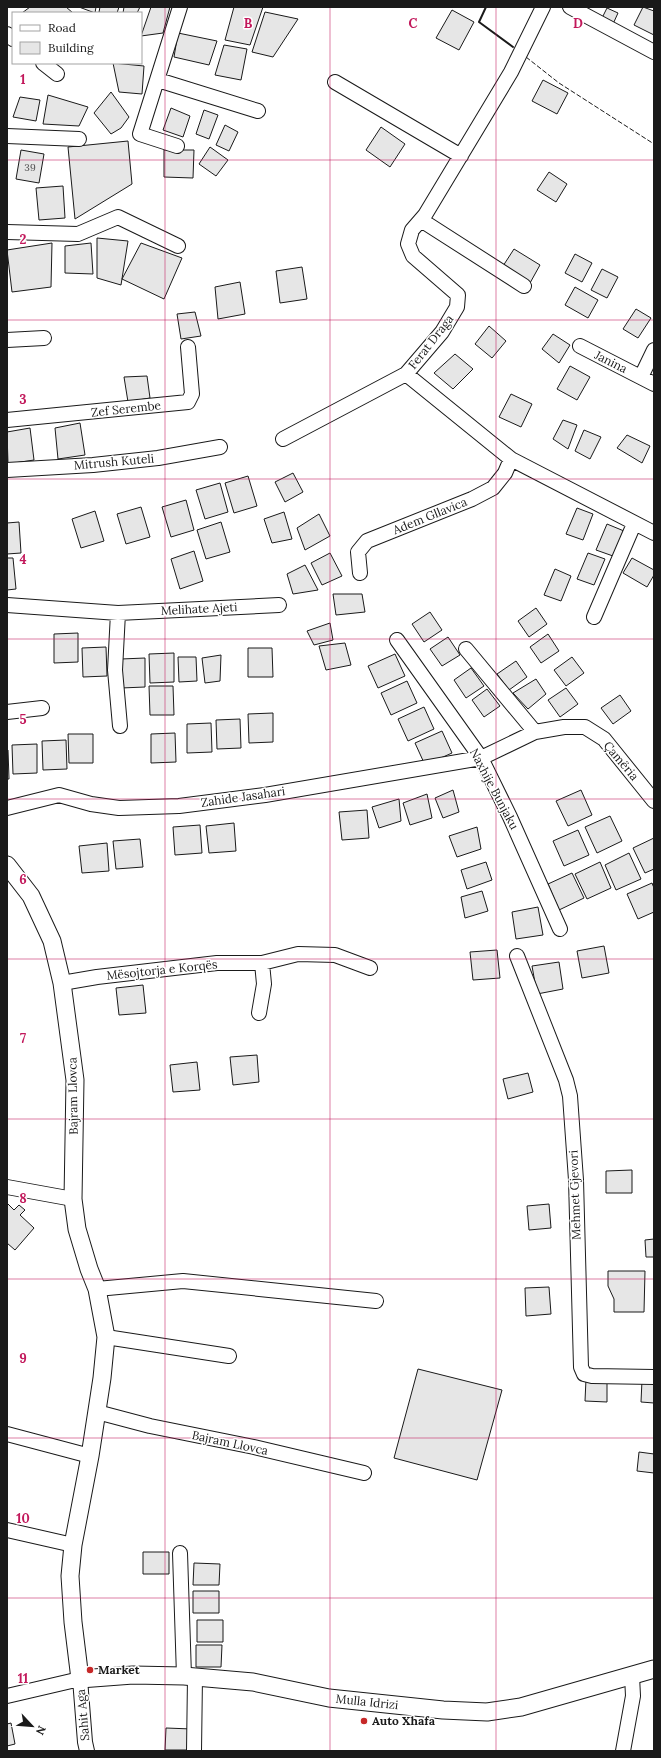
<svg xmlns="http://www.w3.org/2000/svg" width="661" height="1758" viewBox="0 0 661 1758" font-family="Lora,serif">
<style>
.building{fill:#e6e6e6;stroke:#1a1a1a}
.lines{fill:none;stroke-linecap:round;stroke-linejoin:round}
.minor-casing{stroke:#1a1a1a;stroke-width:16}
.tertiary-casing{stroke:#1a1a1a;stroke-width:19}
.minor{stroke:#fff;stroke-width:14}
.tertiary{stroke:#fff;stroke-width:17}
.fence{stroke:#1a1a1a;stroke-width:1;stroke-dasharray:5 2;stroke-linecap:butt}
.wall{stroke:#1a1a1a;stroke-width:2}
.grid{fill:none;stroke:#c2185b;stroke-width:1;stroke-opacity:0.55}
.poi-dot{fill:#c62828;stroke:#fff;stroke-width:1.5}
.labels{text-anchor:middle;stroke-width:3;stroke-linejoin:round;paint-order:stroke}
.number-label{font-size:10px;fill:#4d4d4d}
.street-label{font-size:12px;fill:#1a1a1a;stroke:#fff}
.poi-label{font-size:12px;font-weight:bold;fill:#1a1a1a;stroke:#fff;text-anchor:start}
.grid-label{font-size:13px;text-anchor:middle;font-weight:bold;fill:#c2185b;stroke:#fff;stroke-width:3;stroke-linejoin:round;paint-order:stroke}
</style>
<rect width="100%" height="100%" fill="#fff"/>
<!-- building -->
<path class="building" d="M 30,7 L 66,7 L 73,13 L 22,13 Z
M 79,7 L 96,7 L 95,13 Z
M 100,7 L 119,7 L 117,13 L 102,13 L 99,12 Z
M 124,7 L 140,7 L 137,13 L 123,13 Z
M 151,7 L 170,7 L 163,33 L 141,36 Z
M 234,7 L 263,7 L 250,45 L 225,40 Z
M 643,7 L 654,11 L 654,35 L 634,25 Z
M 607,8 L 618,13 L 613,24 L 602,18 Z
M 452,10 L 474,22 L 459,50 L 436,38 Z
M 265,12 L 298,19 L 273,57 L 252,52 Z
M 178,33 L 217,41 L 209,65 L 174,57 Z
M 224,45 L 247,49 L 241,80 L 215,75 Z
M 113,63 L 144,66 L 142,94 L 119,92 Z
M 543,80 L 568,93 L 557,114 L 532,101 Z
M 111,92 L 129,117 L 121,128 L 111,134 L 94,113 Z
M 48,95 L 88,107 L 79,126 L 43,124 Z
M 20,97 L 40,100 L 36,121 L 13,117 Z
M 171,108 L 190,116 L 183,137 L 163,130 Z
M 204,110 L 218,115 L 209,139 L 196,134 Z
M 225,125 L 238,132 L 229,151 L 216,145 Z
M 381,127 L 405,144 L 390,167 L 366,150 Z
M 128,141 L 132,184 L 75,219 L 68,147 Z
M 210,147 L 228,160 L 216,176 L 199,164 Z
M 21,150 L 44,154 L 39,183 L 16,179 Z
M 164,150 L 194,150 L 193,178 L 164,177 Z
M 549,172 L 567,184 L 556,202 L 537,190 Z
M 63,186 L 65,218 L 39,220 L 36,188 Z
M 97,238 L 128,241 L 121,285 L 97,278 Z
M 52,243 L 51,287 L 12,292 L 7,250 Z
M 91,243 L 93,274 L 65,273 L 65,246 Z
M 141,243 L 182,258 L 164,299 L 122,279 Z
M 514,249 L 540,265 L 530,283 L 503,266 Z
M 575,254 L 592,263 L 582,282 L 565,273 Z
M 302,267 L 307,299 L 280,303 L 276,271 Z
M 602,269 L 618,277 L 607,298 L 591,290 Z
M 240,282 L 245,314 L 218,319 L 215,287 Z
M 575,287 L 598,300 L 588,318 L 565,305 Z
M 636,309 L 651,318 L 638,338 L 623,329 Z
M 195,312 L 201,336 L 181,339 L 177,314 Z
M 489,326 L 506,341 L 492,358 L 475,344 Z
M 553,334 L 570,345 L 559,363 L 542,349 Z
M 455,354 L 473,369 L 453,389 L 434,373 Z
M 570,366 L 590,377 L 577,400 L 557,389 Z
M 147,376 L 150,398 L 128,402 L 124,377 Z
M 511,394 L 532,404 L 521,427 L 499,417 Z
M 563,420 L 577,425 L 568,449 L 553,439 Z
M 80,423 L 85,455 L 58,459 L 55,428 Z
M 30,428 L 34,460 L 8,464 L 7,432 Z
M 584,430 L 601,437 L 590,459 L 575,451 Z
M 627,435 L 650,446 L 642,463 L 617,448 Z
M 293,473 L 303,492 L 285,502 L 275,482 Z
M 248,476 L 257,506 L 234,513 L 225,483 Z
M 220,483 L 228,512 L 205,519 L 196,490 Z
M 186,500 L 194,530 L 171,537 L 162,507 Z
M 141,507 L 150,537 L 126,544 L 117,514 Z
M 577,508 L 593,514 L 583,540 L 566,534 Z
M 95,511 L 104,541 L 81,548 L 72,519 Z
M 284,512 L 292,539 L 272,543 L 264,519 Z
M 319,514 L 330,536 L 305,550 L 297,528 Z
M 19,522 L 21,553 L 7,554 L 7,523 Z
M 221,522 L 230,552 L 206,559 L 197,530 Z
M 607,524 L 624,531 L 613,556 L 596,550 Z
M 194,551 L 203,581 L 180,589 L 171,559 Z
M 330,553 L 342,576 L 322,585 L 311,563 Z
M 588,553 L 605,559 L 594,585 L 577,579 Z
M 7,558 L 13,558 L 16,589 L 7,590 Z
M 632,558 L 654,570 L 654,575 L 647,587 L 623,573 Z
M 305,565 L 318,590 L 293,594 L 287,574 Z
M 555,569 L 571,576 L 561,601 L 544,595 Z
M 333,594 L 362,594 L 365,612 L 336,615 Z
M 536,608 L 547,624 L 529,637 L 518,621 Z
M 430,612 L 442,630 L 424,642 L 412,624 Z
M 330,623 L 333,640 L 314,645 L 307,631 Z
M 78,633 L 78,662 L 54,663 L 54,634 Z
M 548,634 L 559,651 L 541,663 L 530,647 Z
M 448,637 L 460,655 L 442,666 L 430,649 Z
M 345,643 L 351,665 L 326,670 L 319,646 Z
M 106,647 L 107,676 L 83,677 L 82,648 Z
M 248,648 L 272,648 L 273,677 L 248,677 Z
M 174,653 L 174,682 L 150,683 L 149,654 Z
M 395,654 L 405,676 L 378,688 L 368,666 Z
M 221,655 L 220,681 L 205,683 L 202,658 Z
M 178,657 L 196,657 L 197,681 L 179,682 Z
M 572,657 L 584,673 L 566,686 L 554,670 Z
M 145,658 L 145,687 L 121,688 L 121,659 Z
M 516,661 L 527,677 L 509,690 L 497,674 Z
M 471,668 L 484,686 L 466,698 L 454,680 Z
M 536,679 L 546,694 L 528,709 L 513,693 Z
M 407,681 L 417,703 L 391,715 L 381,693 Z
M 149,686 L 173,686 L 174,715 L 150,715 Z
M 566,688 L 578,704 L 560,717 L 548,700 Z
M 487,689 L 500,706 L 484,717 L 472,700 Z
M 620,695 L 631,711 L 613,724 L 601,708 Z
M 424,707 L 434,729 L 408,741 L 398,719 Z
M 273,713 L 273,742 L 249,743 L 248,714 Z
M 240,719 L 241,748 L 217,749 L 216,720 Z
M 211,723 L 212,752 L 187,753 L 187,724 Z
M 442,731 L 452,753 L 425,765 L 415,743 Z
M 175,733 L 176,762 L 151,763 L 151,734 Z
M 68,734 L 93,734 L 93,763 L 69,763 Z
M 66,740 L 67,769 L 43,770 L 42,741 Z
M 37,744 L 37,773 L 13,774 L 12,745 Z
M 7,750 L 8,750 L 9,779 L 7,779 Z
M 453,790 L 459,812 L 443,818 L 435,798 Z
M 581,790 L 592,815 L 568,826 L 556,801 Z
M 427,794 L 432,818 L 410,825 L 403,803 Z
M 399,799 L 401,821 L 379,828 L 372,807 Z
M 367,810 L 369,838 L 342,840 L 339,812 Z
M 610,816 L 622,841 L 597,853 L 585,827 Z
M 234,823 L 236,851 L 209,853 L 206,826 Z
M 200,825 L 202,853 L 175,855 L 173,827 Z
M 477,827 L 481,849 L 457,857 L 449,836 Z
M 578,830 L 589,855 L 564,866 L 553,841 Z
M 654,838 L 654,869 L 645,873 L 633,848 Z
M 140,839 L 143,867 L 116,869 L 113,841 Z
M 107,843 L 109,871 L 82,873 L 79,846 Z
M 629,853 L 641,879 L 616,890 L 605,865 Z
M 486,862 L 492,880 L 467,889 L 461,870 Z
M 600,862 L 611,888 L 587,899 L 575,874 Z
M 572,873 L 584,898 L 559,910 L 548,884 Z
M 652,883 L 654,888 L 654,912 L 638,919 L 627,894 Z
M 482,891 L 488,911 L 465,918 L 461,897 Z
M 538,907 L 543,935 L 516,939 L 512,912 Z
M 604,946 L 609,973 L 582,978 L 577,951 Z
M 497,950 L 500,978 L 473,980 L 470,952 Z
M 559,962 L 563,989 L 537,994 L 532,966 Z
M 143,985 L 146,1013 L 119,1015 L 116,988 Z
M 257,1055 L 259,1082 L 233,1085 L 230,1057 Z
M 197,1062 L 200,1090 L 173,1092 L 170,1065 Z
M 528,1073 L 533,1092 L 508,1099 L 503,1079 Z
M 632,1170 L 632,1193 L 606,1193 L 606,1171 Z
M 7,1203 L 14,1210 L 19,1205 L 25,1210 L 20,1215 L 34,1228 L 15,1250 L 7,1243 Z
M 549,1204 L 551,1228 L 529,1230 L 527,1206 Z
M 654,1239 L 654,1257 L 646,1257 L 645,1240 Z
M 608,1271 L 645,1271 L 644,1312 L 614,1312 L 614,1299 L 608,1286 Z
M 549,1287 L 551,1314 L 526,1316 L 525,1288 Z
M 418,1369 L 502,1390 L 477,1480 L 394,1458 Z
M 586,1379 L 607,1380 L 607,1402 L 585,1401 Z
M 642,1380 L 654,1381 L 654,1403 L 641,1402 Z
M 639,1452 L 654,1454 L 654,1473 L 637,1471 Z
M 143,1552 L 169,1552 L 169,1574 L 143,1574 Z
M 194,1563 L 220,1564 L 219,1585 L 193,1585 Z
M 193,1591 L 219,1591 L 219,1613 L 193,1613 Z
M 197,1620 L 223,1620 L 223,1642 L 197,1642 Z
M 196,1645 L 222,1645 L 221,1667 L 196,1667 Z
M 11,1723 L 15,1744 L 7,1746 L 7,1724 Z
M 166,1728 L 192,1729 L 191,1750 L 165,1750 Z"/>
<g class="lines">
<!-- minor casing -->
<g class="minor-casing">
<path id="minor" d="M 570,7 L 654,52
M 7,34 L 13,39
M 43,63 L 57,74
M 158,80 L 258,111
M 335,82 L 461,156
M 7,136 L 79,139
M 177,146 L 140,134 L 180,7
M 421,220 L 524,286
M 7,232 L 78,234 L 118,217 L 178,246
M 7,340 L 44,338
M 580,346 L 654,384
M 406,374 L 511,459 L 654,533
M 641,377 L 654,350
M 7,420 L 188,402 L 192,394 L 188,347
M 283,439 L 406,374 L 442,332 L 457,307 L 458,295 L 413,256 L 408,244 L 412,230 L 425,215 L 511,72 L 543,7
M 7,470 L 93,465 L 158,458 L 220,447
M 360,573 L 358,552 L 367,541 L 472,499 L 493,488 L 505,473 L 511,459
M 7,605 L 118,613 L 279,605
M 118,613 L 115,670 L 120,726
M 594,617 L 634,524
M 397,640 L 481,758 L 510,817 L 560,929
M 466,649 L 535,732
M 7,712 L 42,708
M 7,808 L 59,795 L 91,804 L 119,808 L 179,806 L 265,795 L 481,758 L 535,732 L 564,727 L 585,727 L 604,739 L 654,801
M 517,956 L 566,1080 L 570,1096 L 576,1180 L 581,1367 L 584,1374 L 592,1376 L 654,1377
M 62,983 L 97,977 L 217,963 L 262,963 L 298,954 L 335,955 L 370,968
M 259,1013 L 264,984 L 262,963
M 7,1187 L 73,1199
M 97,1289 L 183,1281 L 376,1301
M 106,1337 L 229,1356
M 97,1412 L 150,1426 L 254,1447 L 364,1473
M 7,1434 L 90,1456
M 7,1530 L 73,1545
M 180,1553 L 184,1676
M 7,1696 L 80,1679 L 85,1742 L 87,1751
M 194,1751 L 195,1677
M 623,1751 L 633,1696 L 632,1676"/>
</g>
<!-- tertiary casing -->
<g class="tertiary-casing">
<path id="tertiary" d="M 7,865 L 31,896 L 52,941 L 62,983 L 75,1080 L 73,1199 L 77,1229 L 89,1269 L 97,1289 L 106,1337 L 102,1378 L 90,1456 L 73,1545 L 70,1576 L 73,1622 L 80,1679 L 133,1675 L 184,1676 L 253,1682 L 329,1698 L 443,1710 L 487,1712 L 521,1707 L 654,1669"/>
</g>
<!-- minor -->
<use href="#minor" class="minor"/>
<!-- tertiary -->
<use href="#tertiary" class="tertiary"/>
<!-- fence -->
<path class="fence" d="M 526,57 L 559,83 L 654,144"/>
<!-- wall -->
<path class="wall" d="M 486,7 L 479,22 L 513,47"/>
</g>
<!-- grid -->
<path class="grid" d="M 165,7 L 165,1751M 330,7 L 330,1751M 496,7 L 496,1751M 7,160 L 654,160M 7,320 L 654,320M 7,479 L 654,479M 7,639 L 654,639M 7,799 L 654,799M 7,959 L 654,959M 7,1119 L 654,1119M 7,1279 L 654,1279M 7,1438 L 654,1438M 7,1598 L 654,1598"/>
<!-- markers -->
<g class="poi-dot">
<circle cx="90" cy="1670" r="4"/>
<circle cx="364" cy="1721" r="4"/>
</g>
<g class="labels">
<!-- number labels -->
<g class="number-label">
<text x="30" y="171">39</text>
</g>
<!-- street labels -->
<g class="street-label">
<text transform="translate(431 342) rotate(-52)" y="4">Ferat Draga</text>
<text transform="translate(611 362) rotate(27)" y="4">Janina</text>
<text transform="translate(126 409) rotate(-6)" y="4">Zef Serembe</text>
<text transform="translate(114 462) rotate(-5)" y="4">Mitrush Kuteli</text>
<text transform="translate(430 516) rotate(-22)" y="4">Adem Gllavica</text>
<text transform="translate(199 609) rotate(-3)" y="4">Melihate Ajeti</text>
<text transform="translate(621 761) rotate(50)" y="4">Çamëria</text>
<text transform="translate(494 789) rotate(62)" y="4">Naxhije Bunjaku</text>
<text transform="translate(243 797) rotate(-8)" y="4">Zahide Jasahari</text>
<text transform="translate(162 970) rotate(-6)" y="4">Mësojtorja e Korqës</text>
<text transform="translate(73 1096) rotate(-91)" y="4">Bajram Llovca</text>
<text transform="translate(575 1195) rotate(-92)" y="4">Mehmet Gjevori</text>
<text transform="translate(230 1443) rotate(12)" y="4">Bajram Llovca</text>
<text transform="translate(367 1702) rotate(6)" y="4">Mulla Idrizi</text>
<text transform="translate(83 1715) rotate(-95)" y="4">Sahit Aga</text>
</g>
<!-- poi labels -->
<g class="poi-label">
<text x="98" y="1674">Market</text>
<text x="372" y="1725">Auto Xhafa</text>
</g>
</g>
<g class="grid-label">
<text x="248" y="28">B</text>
<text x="413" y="28">C</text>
<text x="578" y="28">D</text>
<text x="23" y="84">1</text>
<text x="23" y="244">2</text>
<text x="23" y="404">3</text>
<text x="23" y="564">4</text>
<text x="23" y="724">5</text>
<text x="23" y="884">6</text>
<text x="23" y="1043">7</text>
<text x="23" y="1203">8</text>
<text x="23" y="1363">9</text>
<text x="23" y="1523">10</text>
<text x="23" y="1683">11</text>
</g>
<!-- border -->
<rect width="661" height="1758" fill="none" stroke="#1a1a1a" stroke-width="16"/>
<!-- legend -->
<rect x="12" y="12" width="130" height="52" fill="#ffffff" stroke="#a3a3a3"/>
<rect x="20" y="25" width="20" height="6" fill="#ffffff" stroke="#a3a3a3"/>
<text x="48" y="32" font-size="12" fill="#1a1a1a">Road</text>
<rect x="20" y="42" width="20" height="12" fill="#e6e6e6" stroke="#a3a3a3"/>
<text x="48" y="52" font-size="12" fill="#1a1a1a">Building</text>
<!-- north arrow -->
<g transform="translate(32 1726) rotate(116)" stroke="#ffffff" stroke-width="3" paint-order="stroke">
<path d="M0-3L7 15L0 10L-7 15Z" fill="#1a1a1a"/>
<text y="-6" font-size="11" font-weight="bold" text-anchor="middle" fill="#1a1a1a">N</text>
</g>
</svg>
